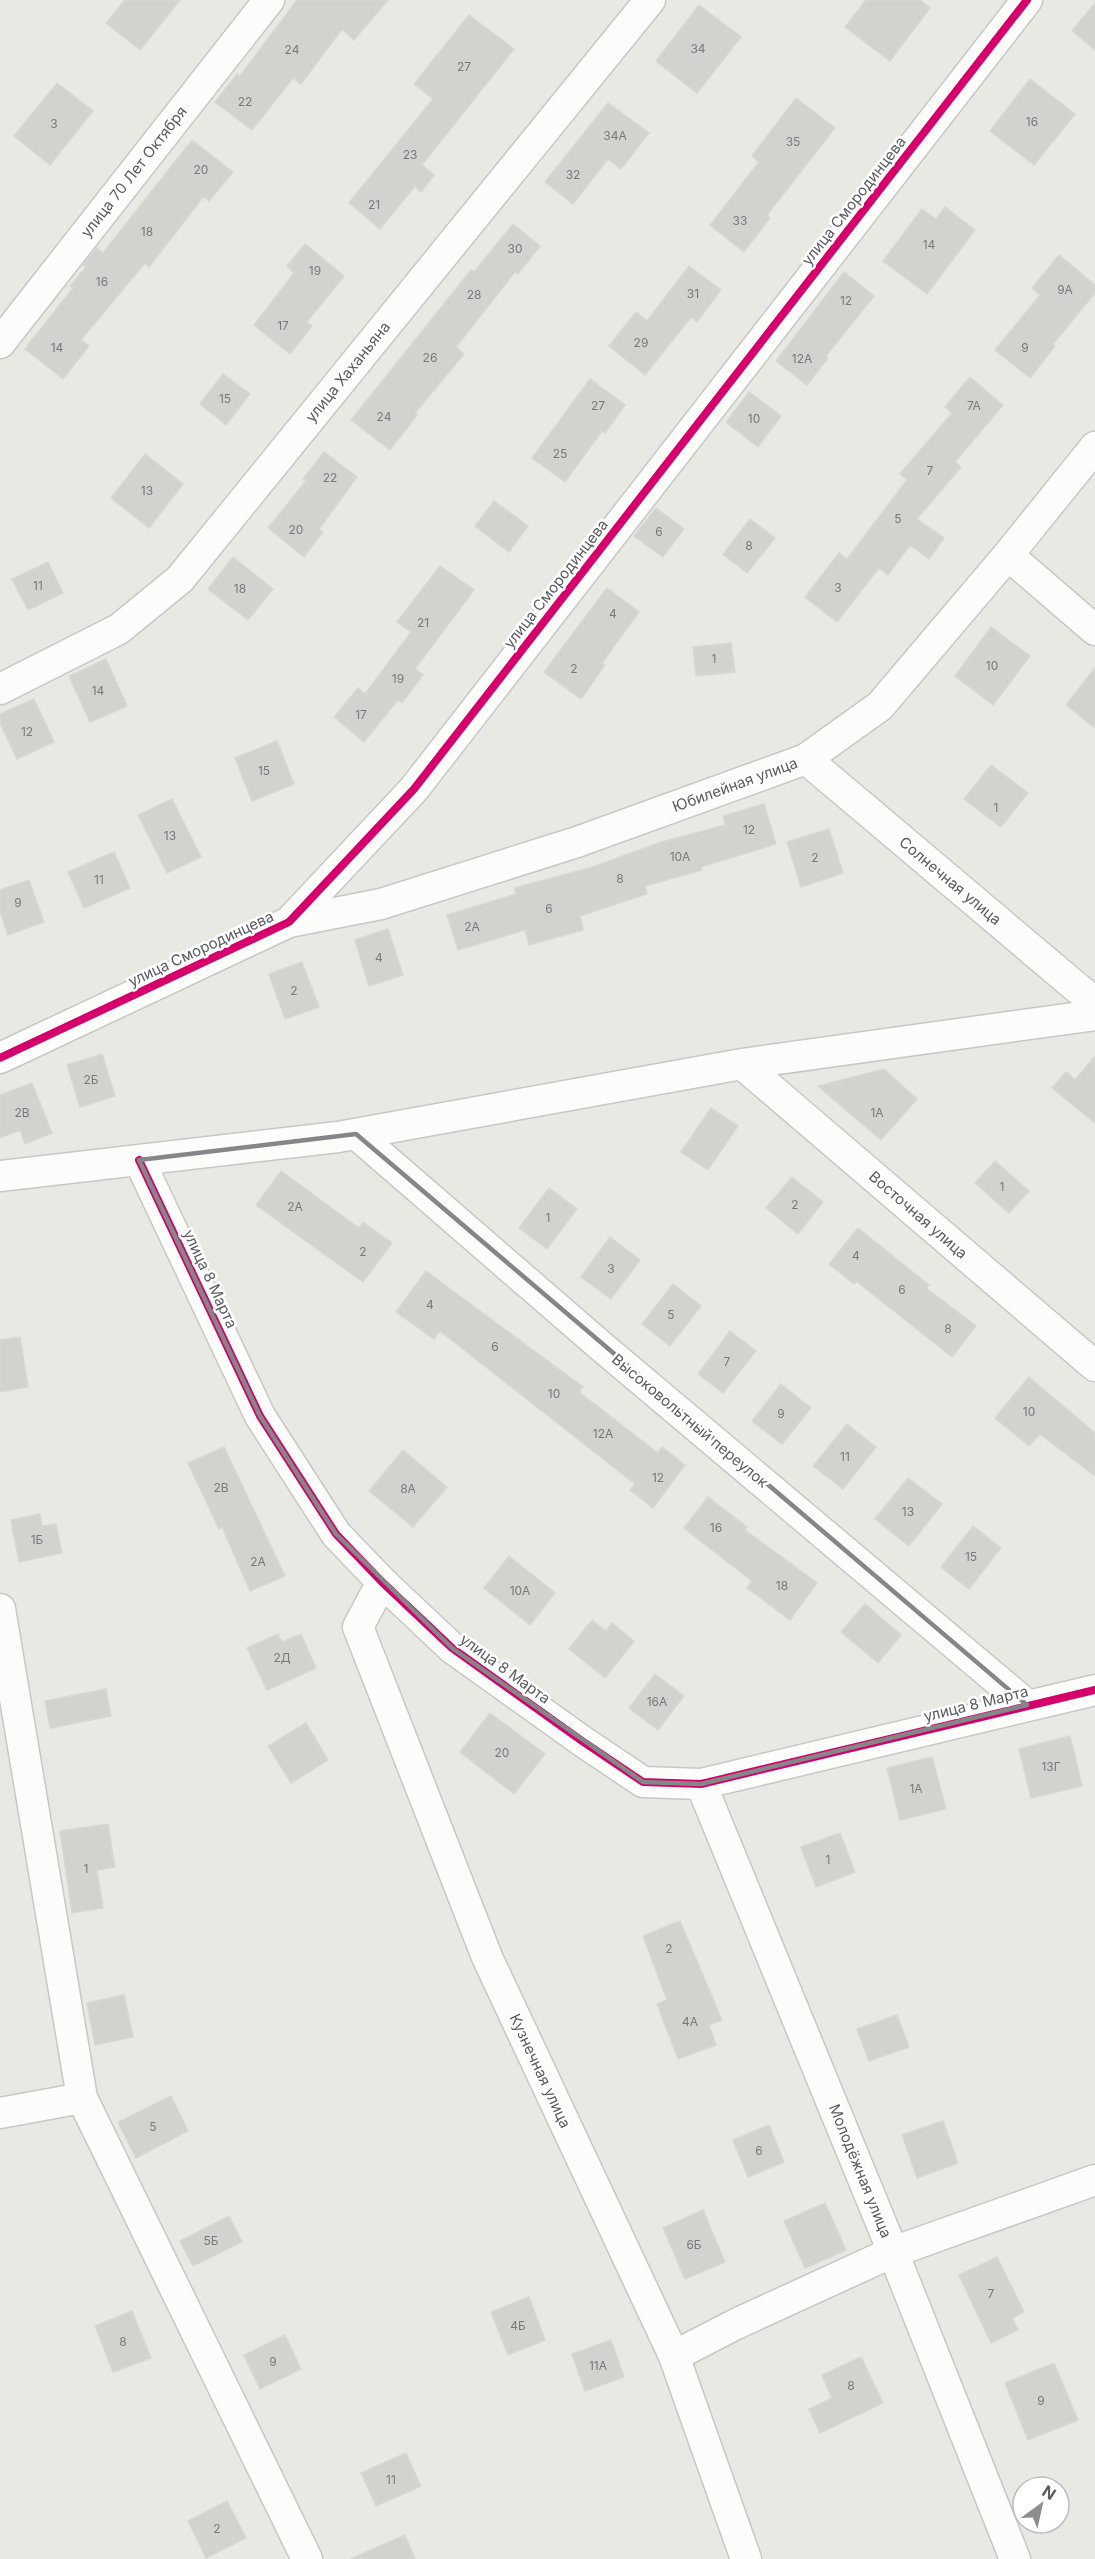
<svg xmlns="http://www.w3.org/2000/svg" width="1095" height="2559" viewBox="0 0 1095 2559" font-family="Inter,sans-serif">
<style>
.building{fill:#d2d2ce;stroke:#d8d7d2;stroke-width:1.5}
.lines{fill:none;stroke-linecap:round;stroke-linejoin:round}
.minor-casing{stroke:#c7c7c6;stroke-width:33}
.minor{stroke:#fcfcfb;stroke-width:30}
.cycleway-casing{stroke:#fff;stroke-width:11}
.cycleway{stroke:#d6006c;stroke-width:8}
.marked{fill:none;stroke:#848687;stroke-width:4.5;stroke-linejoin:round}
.labels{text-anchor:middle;stroke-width:5;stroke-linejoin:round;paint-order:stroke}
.number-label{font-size:12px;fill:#78797c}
.street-label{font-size:15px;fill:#595b60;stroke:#fff}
</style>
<rect width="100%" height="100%" fill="#e9e9e3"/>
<!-- building -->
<path class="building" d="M 125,0 L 180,0 L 140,50 L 106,23 Z
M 297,0 L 388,0 L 354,40 L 342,29 L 301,84 L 293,78 L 252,130 L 215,102 L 237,74 L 240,76 Z
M 866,0 L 920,0 L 930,8 L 890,61 L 845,27 Z
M 1095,3 L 1095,50 L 1072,31 Z
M 699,5 L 741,37 L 697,93 L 656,61 Z
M 469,15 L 514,49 L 422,165 L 434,175 L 421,192 L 415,186 L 380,229 L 349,203 L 433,99 L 414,84 Z
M 1030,79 L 1075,114 L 1034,165 L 990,131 Z
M 57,83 L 93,111 L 50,165 L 14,136 Z
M 796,98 L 835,128 L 767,215 L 770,218 L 744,252 L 710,225 L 759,162 L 752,156 Z
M 608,103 L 649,133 L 621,169 L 608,159 L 573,204 L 545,182 Z
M 192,140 L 233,172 L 209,201 L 204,196 L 149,267 L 145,263 L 81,340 L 89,346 L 63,379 L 25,349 L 73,288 L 70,286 L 86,267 L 83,265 L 97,248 L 103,253 Z
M 945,207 L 975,230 L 927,294 L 883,261 L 922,209 L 936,219 Z
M 513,224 L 540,246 L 518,274 L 515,272 L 456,347 L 464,354 L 415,413 L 417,415 L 390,450 L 351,420 L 471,270 L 474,272 Z
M 305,244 L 344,276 L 307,322 L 312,326 L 290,354 L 254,325 L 294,273 L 287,266 Z
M 1059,255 L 1095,285 L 1095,293 L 1053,344 L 1055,346 L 1030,378 L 995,350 L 1040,295 L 1032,288 Z
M 689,266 L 721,290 L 697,322 L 691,317 L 645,375 L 609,346 L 636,312 L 647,321 Z
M 844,272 L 874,296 L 826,356 L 828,358 L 807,385 L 776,361 Z
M 223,374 L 250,394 L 226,425 L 200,404 Z
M 970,377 L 1003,405 L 955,462 L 961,467 L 917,519 L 944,538 L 929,559 L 910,545 L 888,575 L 879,568 L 837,622 L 805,597 L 839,553 L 847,559 L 907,480 L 900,474 L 952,413 L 945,407 Z
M 590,379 L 625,405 L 605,433 L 602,431 L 565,482 L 532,458 Z
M 749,392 L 781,416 L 758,447 L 726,422 Z
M 324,452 L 357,477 L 319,529 L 323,532 L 304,557 L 268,528 L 306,481 L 303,479 Z
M 145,454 L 183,484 L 149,528 L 111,498 Z
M 494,501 L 528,526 L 509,552 L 475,526 Z
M 656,508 L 684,529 L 663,557 L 634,536 Z
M 750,519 L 775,538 L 747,573 L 723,554 Z
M 233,557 L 273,589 L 248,620 L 208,589 Z
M 48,562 L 63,593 L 28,610 L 12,579 Z
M 440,566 L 474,590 L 415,669 L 423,675 L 402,703 L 398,700 L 364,742 L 334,717 L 358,688 L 365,694 L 411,632 L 397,622 Z
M 607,588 L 639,612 L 602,663 L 605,665 L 581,699 L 544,672 Z
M 991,627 L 1030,656 L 993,705 L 955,676 Z
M 731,643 L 735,672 L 696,676 L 693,647 Z
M 106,659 L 127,706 L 90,722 L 69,676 Z
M 1095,668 L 1095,728 L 1066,705 Z
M 34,699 L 54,742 L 17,759 L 0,723 L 0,714 Z
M 277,741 L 294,784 L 252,801 L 235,758 Z
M 991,765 L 1028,793 L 1001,827 L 964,799 Z
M 172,799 L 201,857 L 167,873 L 138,815 Z
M 764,804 L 776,844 L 701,867 L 702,870 L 645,886 L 647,894 L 580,916 L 583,930 L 529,945 L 525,930 L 458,950 L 447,915 L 516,894 L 514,888 L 593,867 L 658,843 L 725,825 L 723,816 Z
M 829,829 L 843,873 L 801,887 L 787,842 Z
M 114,852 L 130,888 L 84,908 L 68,872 Z
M 29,880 L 44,922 L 8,935 L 0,912 L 0,890 Z
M 388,929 L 403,975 L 369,986 L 355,940 Z
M 302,962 L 319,1007 L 285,1019 L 269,974 Z
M 102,1054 L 115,1096 L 80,1107 L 67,1065 Z
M 1095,1056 L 1095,1123 L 1052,1088 L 1066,1072 L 1075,1080 Z
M 884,1069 L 917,1099 L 881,1140 L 818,1086 Z
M 32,1083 L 52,1133 L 25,1144 L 20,1130 L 0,1138 L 0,1095 Z
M 711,1108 L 738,1126 L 708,1170 L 681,1152 Z
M 995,1161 L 1029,1191 L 1009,1213 L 975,1183 Z
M 281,1171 L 359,1228 L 363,1222 L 392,1243 L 363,1282 L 256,1205 Z
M 792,1177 L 823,1202 L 798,1234 L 766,1208 Z
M 549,1188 L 577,1209 L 547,1249 L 519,1228 Z
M 858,1228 L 929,1285 L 926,1288 L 976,1326 L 952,1357 L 856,1281 L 854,1284 L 829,1264 Z
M 610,1237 L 640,1260 L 611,1299 L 581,1277 Z
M 426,1271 L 583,1387 L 579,1392 L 658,1453 L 662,1447 L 685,1465 L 653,1508 L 630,1490 L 635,1484 L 440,1331 L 434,1339 L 396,1312 Z
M 673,1284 L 701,1306 L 670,1346 L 642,1324 Z
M 730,1331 L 756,1351 L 723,1393 L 698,1374 Z
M 20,1337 L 28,1387 L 0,1392 L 0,1340 Z
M 1029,1377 L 1095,1433 L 1095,1476 L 1040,1434 L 1029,1446 L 995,1418 Z
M 781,1384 L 811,1408 L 782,1444 L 752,1421 Z
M 847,1424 L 876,1447 L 843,1489 L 813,1466 Z
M 224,1447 L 285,1576 L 250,1591 L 222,1527 L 219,1529 L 188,1463 Z
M 403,1450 L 447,1487 L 413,1527 L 369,1491 Z
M 908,1478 L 942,1504 L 909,1546 L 875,1519 Z
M 708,1497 L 747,1527 L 745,1530 L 817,1583 L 790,1620 L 747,1588 L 752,1581 L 684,1528 Z
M 40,1514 L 42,1526 L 56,1524 L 62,1553 L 19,1562 L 11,1520 Z
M 973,1526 L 1001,1548 L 969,1589 L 941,1567 Z
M 509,1556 L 555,1593 L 530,1625 L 484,1588 Z
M 865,1604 L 901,1635 L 878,1663 L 841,1632 Z
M 592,1620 L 606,1631 L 612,1623 L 634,1641 L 605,1678 L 569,1649 Z
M 278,1634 L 282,1642 L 301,1634 L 316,1668 L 267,1690 L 247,1648 Z
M 655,1674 L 684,1696 L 658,1730 L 629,1708 Z
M 106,1689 L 111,1716 L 50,1728 L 45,1701 Z
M 490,1713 L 545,1754 L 514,1794 L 460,1752 Z
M 306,1723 L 328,1760 L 291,1783 L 268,1746 Z
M 1070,1736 L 1082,1786 L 1031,1798 L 1019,1749 Z
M 932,1757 L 946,1809 L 900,1820 L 887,1768 Z
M 108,1824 L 115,1867 L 97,1870 L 103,1908 L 72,1913 L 60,1831 Z
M 840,1833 L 855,1872 L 816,1887 L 801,1847 Z
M 680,1921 L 722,2020 L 709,2025 L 716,2045 L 678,2059 L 657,2004 L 667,2000 L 643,1936 Z
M 124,1995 L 133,2037 L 95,2045 L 87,2003 Z
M 897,2015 L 909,2047 L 869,2061 L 857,2029 Z
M 171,2096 L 188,2131 L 136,2158 L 118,2122 Z
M 943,2121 L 958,2163 L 917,2178 L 902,2135 Z
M 769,2125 L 784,2162 L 748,2177 L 733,2140 Z
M 825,2203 L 846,2250 L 805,2268 L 784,2221 Z
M 703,2210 L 725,2262 L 685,2279 L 663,2228 Z
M 229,2216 L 242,2242 L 193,2266 L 180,2241 Z
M 997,2257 L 1024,2312 L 1012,2318 L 1018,2330 L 991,2343 L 959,2275 Z
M 529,2297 L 545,2340 L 508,2355 L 491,2312 Z
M 132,2311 L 151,2358 L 113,2372 L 95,2326 Z
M 285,2335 L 301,2369 L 260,2389 L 244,2355 Z
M 611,2340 L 624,2377 L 585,2391 L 572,2354 Z
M 861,2357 L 883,2403 L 820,2433 L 809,2409 L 832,2398 L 822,2375 Z
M 1054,2363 L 1078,2420 L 1028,2440 L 1005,2383 Z
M 406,2453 L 421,2486 L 376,2506 L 361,2473 Z
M 227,2501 L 246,2538 L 206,2558 L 188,2521 Z
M 405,2535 L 415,2559 L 350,2559 Z"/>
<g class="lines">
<!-- minor casing -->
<g class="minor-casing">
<path id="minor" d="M 0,343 L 269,0
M 1008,555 L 1095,630
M 0,689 L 119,629 L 180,579 L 650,0
M 806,759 L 1095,1003
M 289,922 L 381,904 L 577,842 L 806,759 L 880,706 L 1008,555 L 1095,447
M 0,1058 L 289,922 L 414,789 L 1027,0
M 742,1064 L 1095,1366
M 356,1134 L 602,1347 L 1027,1705
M 139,1160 L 260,1416 L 336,1534 L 382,1582 L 452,1648 L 582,1741 L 643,1782 L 701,1784 L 1095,1690
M 0,1176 L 338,1137 L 742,1064 L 1095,1015
M 382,1582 L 358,1627 L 487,1957 L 674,2356 L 746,2559
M 0,1609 L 82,2098 L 307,2559
M 701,1784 L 893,2252 L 1015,2559
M 0,2113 L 82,2098
M 674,2356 L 736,2324 L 893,2252 L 1095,2180"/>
</g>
<!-- minor -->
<use href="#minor" class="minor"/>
<!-- cycleway casing -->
<g class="cycleway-casing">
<path id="cycleway" d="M 0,1058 L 289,922 L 414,789 L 1027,0
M 139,1160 L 260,1416 L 336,1534 L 382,1582 L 452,1648 L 582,1741 L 643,1782 L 701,1784 L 1095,1690"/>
</g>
<!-- cycleway -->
<use href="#cycleway" class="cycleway"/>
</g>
<!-- marked area -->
<path class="marked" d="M 356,1134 L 1027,1705 L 701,1784 L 643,1782 L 452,1648 L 336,1534 L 260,1416 L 139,1160 Z"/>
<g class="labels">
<!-- number labels -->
<g class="number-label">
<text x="698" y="53">34</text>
<text x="292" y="54">24</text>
<text x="464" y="71">27</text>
<text x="245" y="106">22</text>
<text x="1032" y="126">16</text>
<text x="54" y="128">3</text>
<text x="615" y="140">34А</text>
<text x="793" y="146">35</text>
<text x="410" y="159">23</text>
<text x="201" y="174">20</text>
<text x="573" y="179">32</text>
<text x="374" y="209">21</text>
<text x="740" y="225">33</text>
<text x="147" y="236">18</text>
<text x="929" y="249">14</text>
<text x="515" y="253">30</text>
<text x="315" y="275">19</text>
<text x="102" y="286">16</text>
<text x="1065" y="294">9А</text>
<text x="693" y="298">31</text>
<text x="474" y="299">28</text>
<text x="846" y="305">12</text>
<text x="283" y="330">17</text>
<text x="641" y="347">29</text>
<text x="57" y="352">14</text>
<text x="1025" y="352">9</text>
<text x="430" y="362">26</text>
<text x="802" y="363">12А</text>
<text x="225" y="403">15</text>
<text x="598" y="410">27</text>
<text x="974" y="410">7А</text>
<text x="384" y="421">24</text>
<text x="754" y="423">10</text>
<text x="560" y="458">25</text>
<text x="930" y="475">7</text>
<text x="330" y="482">22</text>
<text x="147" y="495">13</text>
<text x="898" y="523">5</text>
<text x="296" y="534">20</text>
<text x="659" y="536">6</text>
<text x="749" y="550">8</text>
<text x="38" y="590">11</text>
<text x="838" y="592">3</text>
<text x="240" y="593">18</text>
<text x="613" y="618">4</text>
<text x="423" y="627">21</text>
<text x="714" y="663">1</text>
<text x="992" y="670">10</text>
<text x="574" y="673">2</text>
<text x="398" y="683">19</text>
<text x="98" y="695">14</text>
<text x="361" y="719">17</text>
<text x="27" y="736">12</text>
<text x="264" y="775">15</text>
<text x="996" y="812">1</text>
<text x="749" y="834">12</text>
<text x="170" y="840">13</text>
<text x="680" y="861">10А</text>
<text x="815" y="862">2</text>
<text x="620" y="883">8</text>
<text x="99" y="884">11</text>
<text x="18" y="907">9</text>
<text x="549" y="913">6</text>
<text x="472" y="931">2А</text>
<text x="379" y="962">4</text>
<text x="294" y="995">2</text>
<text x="91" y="1084">2Б</text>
<text x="22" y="1117">2В</text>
<text x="877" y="1117">1А</text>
<text x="1002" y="1191">1</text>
<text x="795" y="1209">2</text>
<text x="295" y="1211">2А</text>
<text x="548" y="1222">1</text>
<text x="363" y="1256">2</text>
<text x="856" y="1260">4</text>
<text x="611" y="1273">3</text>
<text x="902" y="1294">6</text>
<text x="430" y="1309">4</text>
<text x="671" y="1319">5</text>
<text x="948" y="1333">8</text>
<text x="495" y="1351">6</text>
<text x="727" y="1366">7</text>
<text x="554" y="1398">10</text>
<text x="1029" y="1416">10</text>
<text x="781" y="1418">9</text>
<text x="603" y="1438">12А</text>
<text x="845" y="1461">11</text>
<text x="658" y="1482">12</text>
<text x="221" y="1492">2В</text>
<text x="408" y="1493">8А</text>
<text x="908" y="1516">13</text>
<text x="716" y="1532">16</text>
<text x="37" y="1544">1Б</text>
<text x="971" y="1561">15</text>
<text x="258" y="1566">2А</text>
<text x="782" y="1590">18</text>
<text x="520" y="1595">10А</text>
<text x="282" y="1662">2Д</text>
<text x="657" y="1706">16А</text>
<text x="502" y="1757">20</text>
<text x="1051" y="1771">13Г</text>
<text x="916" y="1793">1А</text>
<text x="828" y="1864">1</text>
<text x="86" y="1873">1</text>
<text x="669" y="1953">2</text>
<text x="690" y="2026">4А</text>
<text x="153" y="2131">5</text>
<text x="759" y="2155">6</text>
<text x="211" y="2245">5Б</text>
<text x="694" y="2249">6Б</text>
<text x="991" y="2298">7</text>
<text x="518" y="2330">4Б</text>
<text x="123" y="2346">8</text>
<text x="273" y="2366">9</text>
<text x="598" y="2370">11А</text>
<text x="851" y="2390">8</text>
<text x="1041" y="2405">9</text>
<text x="391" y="2484">11</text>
<text x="217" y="2533">2</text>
</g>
<!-- street labels -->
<g class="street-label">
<text transform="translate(134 172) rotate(-52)" y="5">улица 70 Лет Октября</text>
<text transform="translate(854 201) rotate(-52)" y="5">улица Смородинцева</text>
<text transform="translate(348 372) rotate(-51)" y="5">улица Хаханьяна</text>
<text transform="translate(556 584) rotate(-52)" y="5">улица Смородинцева</text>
<text transform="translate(735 785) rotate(-20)" y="5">Юбилейная улица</text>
<text transform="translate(950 881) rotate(40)" y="5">Солнечная улица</text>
<text transform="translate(201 949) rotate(-25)" y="5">улица Смородинцева</text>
<text transform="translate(918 1215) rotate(41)" y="5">Восточная улица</text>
<text transform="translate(210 1279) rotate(65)" y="5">улица 8 Марта</text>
<text transform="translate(690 1421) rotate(40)" y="5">Высоковольтный переулок</text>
<text transform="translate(505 1669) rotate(36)" y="5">улица 8 Марта</text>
<text transform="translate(976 1704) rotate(-14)" y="5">улица 8 Марта</text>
<text transform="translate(540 2071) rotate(65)" y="5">Кузнечная улица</text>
<text transform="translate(860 2171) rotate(68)" y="5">Молодёжная улица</text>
</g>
</g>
<!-- north arrow -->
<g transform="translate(1041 2505) rotate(33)"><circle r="28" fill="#ffffff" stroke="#bdbdbf" stroke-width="1.5"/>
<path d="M0-4.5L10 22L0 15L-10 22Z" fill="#8b8d8e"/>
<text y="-9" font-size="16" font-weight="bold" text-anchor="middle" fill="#595b60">N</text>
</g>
</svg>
